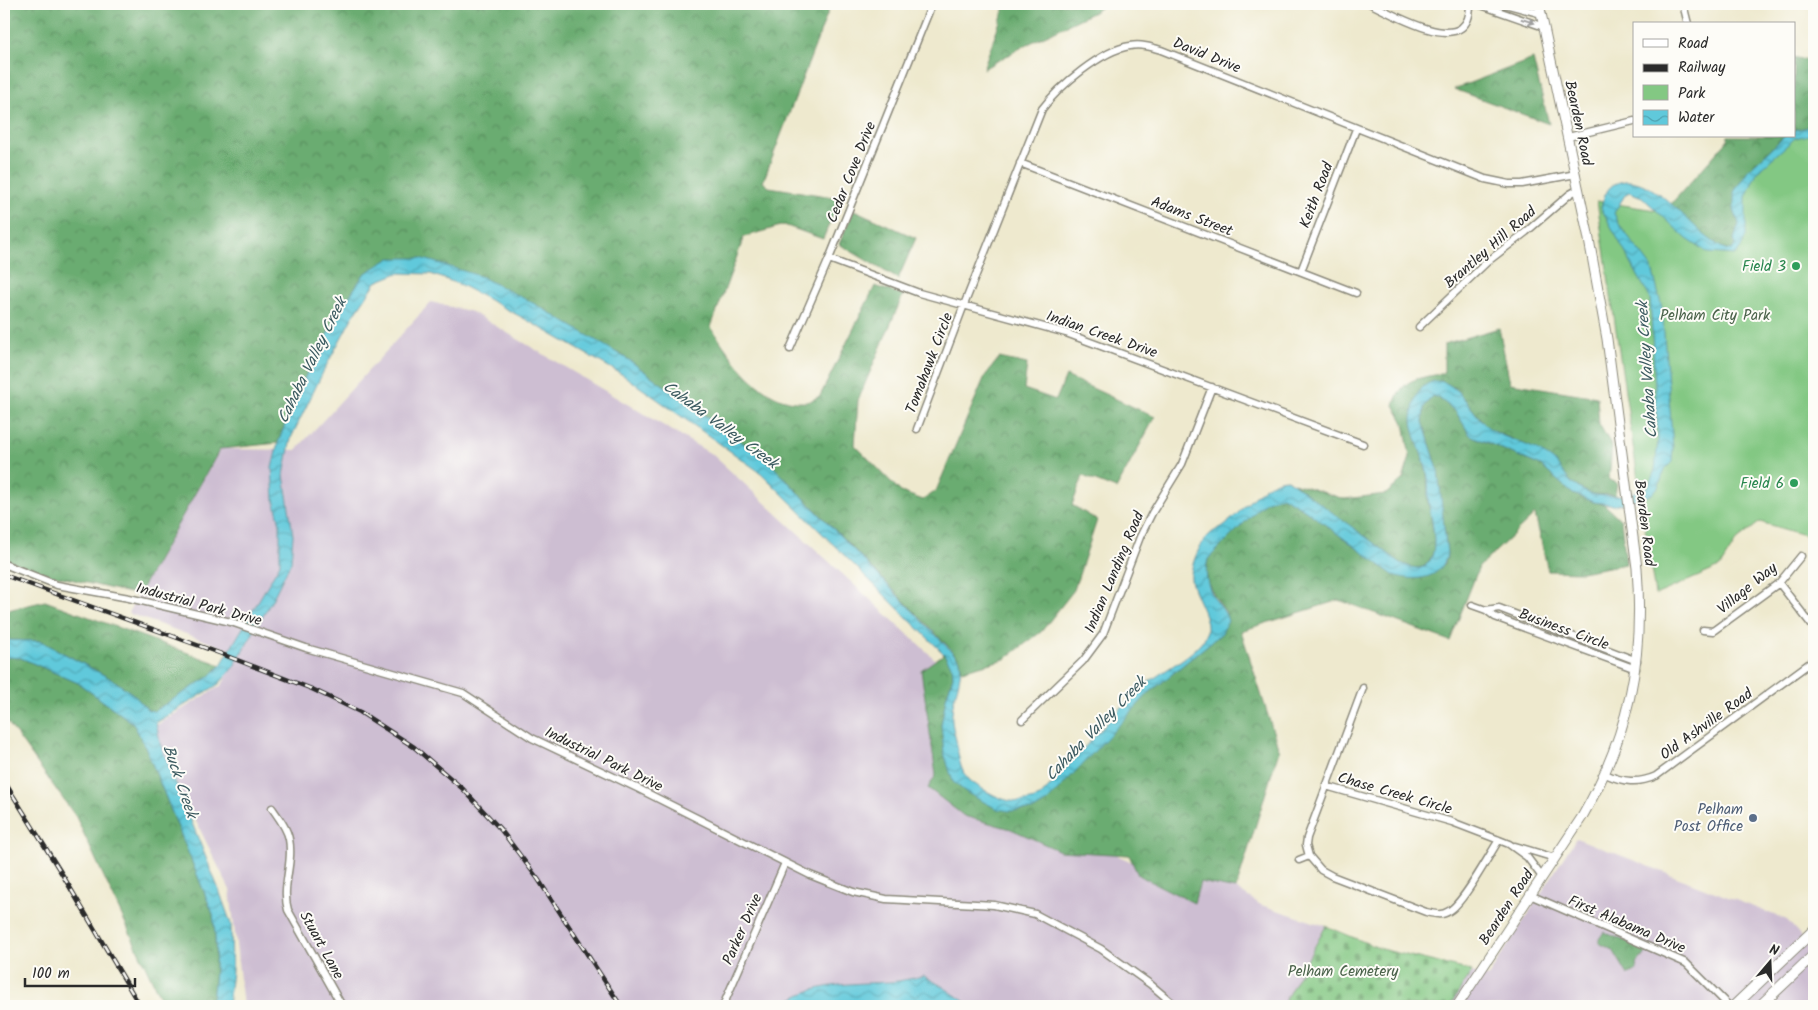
<svg xmlns="http://www.w3.org/2000/svg" width="1818" height="1010" viewBox="0 0 1818 1010" font-family="Kalam,sans-serif">
<style>
.industrial{fill:#cdbed2}
.green{fill:#83c883;stroke:#577a57}
.forest{fill:url(#forest-crowns);stroke:#4a6c4e}
.cemetery{fill:url(#cemetery-stones);stroke:#577a57}
.water{fill:url(#water-waves);stroke:#467a83}
.lines{fill:none;stroke-linecap:round;stroke-linejoin:round}
.street-casing{stroke:#8c8a7c;stroke-width:9}
.secondary-casing{stroke:#8c8a7c;stroke-width:11}
.primary-casing{stroke:#8c8a7c;stroke-width:12}
.street{stroke:#fff;stroke-width:6}
.secondary{stroke:#fff;stroke-width:9}
.primary{stroke:#fff;stroke-width:10}
.rail-casing{stroke:#2b2b2b;stroke-width:4.5}
.rail{stroke:#fdfcf7;stroke-width:2.5;stroke-dasharray:8;stroke-linecap:butt}
.oneway{fill:#a0a0a0}
.leisure-dot{fill:#2e9e5b;stroke:#fdfcf7;stroke-width:2}
.service-dot{fill:#5c6f8a;stroke:#fdfcf7;stroke-width:2}
.labels{text-anchor:middle;stroke-width:4;stroke-linejoin:round;paint-order:stroke}
.street-label{font-size:15px;fill:#2b2b2b;stroke:#fdfcf7}
.leisure-label{font-size:15px;fill:#27864d;stroke:#fdfcf7;text-anchor:end}
.park-label{font-size:15px;fill:#4a624a;stroke:#fdfcf7}
.service-label{font-size:15px;fill:#4e5e75;stroke:#fdfcf7;text-anchor:end}
.water-label{font-size:16px;font-style:italic;fill:#3b5a60;stroke:#fdfcf7}
</style>
<defs>
<pattern id="forest-crowns" width="20" height="18" patternUnits="userSpaceOnUse" patternTransform="scale(1.25)"><rect width="20" height="18" fill="#6aac71"/><path d="M2 6a3 3 0 1 1 6 0M12 15a3 3 0 1 1 6 0" fill="none" stroke="#578c5d"/></pattern>
<pattern id="cemetery-stones" width="16" height="16" patternUnits="userSpaceOnUse" patternTransform="scale(1.25)"><rect width="16" height="16" fill="#83c883"/><path d="M2 7V4a2 2 0 0 1 4 0v3zM10 15v-3a2 2 0 0 1 4 0v3z" fill="#6ba36b"/></pattern>
<pattern id="water-waves" width="16" height="10" patternUnits="userSpaceOnUse" patternTransform="scale(1.25)"><rect width="16" height="10" fill="#60c9db"/><path d="M0 5q4-4 8 0t8 0" fill="none" stroke="#4fa3b2"/></pattern>
</defs>
<rect width="100%" height="100%" fill="#fdfcf7"/>
<filter id="ink" filterUnits="userSpaceOnUse"><feTurbulence type="fractalNoise" baseFrequency=".02" numOctaves="2"/><feDisplacementMap in="SourceGraphic" scale="10" xChannelSelector="R" yChannelSelector="G"/><feConvolveMatrix kernelMatrix="1 2 1 2 8 2 1 2 1" color-interpolation-filters="sRGB"/></filter>
<filter id="wash" filterUnits="userSpaceOnUse"><feTurbulence type="fractalNoise" baseFrequency=".0096" numOctaves="4" result="noise"/><feDisplacementMap in="SourceGraphic" scale="20" xChannelSelector="R" yChannelSelector="G"/><feGaussianBlur stdDeviation="1.12" result="paint"/><feColorMatrix in="noise" values="0 0 0 0 0 0 0 0 0 0 0 0 0 0 0 0 0 1.4 0 .05"/><feComposite in="paint" operator="in"/></filter>
<g filter="url(#wash)">
<rect width="100%" height="100%" fill="#eee9ce"/>
<!-- industrial -->
<path class="industrial" d="M 431,302 L 472,312 L 713,455 L 937,661 L 944,706 L 968,788 L 1132,862 L 1183,855 L 1261,905 L 1326,926 L 1282,1006 L 243,1006 L 230,890 L 150,729 L 222,685 L 239,653 L 128,613 L 220,449 L 296,450 Z
M 1576,838 L 1787,920 L 1814,951 L 1814,1006 L 1450,1006 L 1471,973 L 1488,977 Z"/>
<!-- green -->
<path class="green" d="M 1814,121 L 1814,538 L 1760,522 L 1736,541 L 1720,567 L 1655,595 L 1597,201 L 1694,216 L 1773,136 L 1794,136 L 1794,125 Z"/>
<!-- forest -->
<path class="forest" d="M 4,4 L 831,4 L 763,182 L 769,187 L 840,198 L 823,239 L 784,225 L 744,237 L 711,327 C 731,358 763,406 805,402 C 810,402 815,398 820,396 L 875,286 L 903,295 L 858,400 L 855,445 L 901,492 L 923,500 L 936,491 L 985,376 L 999,358 L 1027,364 L 1024,389 L 1056,400 L 1066,376 L 1155,417 L 1116,489 L 1083,476 L 1072,505 L 1097,520 L 1074,590 L 1041,632 L 1005,659 L 962,671 L 960,660 L 948,646 L 770,463 L 629,360 L 421,258 L 364,274 L 339,312 L 297,392 L 278,443 L 220,449 L 138,595 L 36,571 L 4,558 Z
M 1006,4 L 1106,4 L 1094,12 L 1026,45 L 983,69 Z
M 1794,57 L 1814,63 L 1814,126 L 1794,130 Z
M 1533,59 L 1549,124 L 1454,89 Z
M 1728,136 L 1785,136 L 1748,170 L 1734,210 L 1739,224 L 1734,239 L 1735,245 L 1732,250 C 1714,250 1684,216 1671,204 L 1726,142 Z
M 854,210 L 916,238 L 898,279 L 839,244 Z
M 1499,328 L 1510,383 L 1597,397 L 1599,424 L 1612,446 L 1609,480 L 1617,483 L 1615,495 L 1591,494 L 1576,486 L 1566,477 L 1553,460 L 1535,449 L 1489,429 L 1456,389 L 1441,380 L 1412,422 L 1427,474 L 1428,500 L 1434,537 L 1434,550 L 1429,562 L 1423,567 L 1414,568 L 1401,563 L 1310,497 L 1294,483 L 1344,499 L 1386,494 L 1403,479 L 1410,457 L 1404,423 L 1394,405 C 1402,377 1418,379 1444,373 L 1444,344 Z
M 1432,396 L 1439,398 L 1456,412 L 1470,435 L 1541,466 L 1573,494 L 1594,502 L 1604,504 L 1621,520 L 1626,564 L 1581,572 L 1548,571 L 1535,514 L 1479,567 L 1450,641 L 1339,600 L 1241,631 L 1279,750 L 1236,889 L 1200,882 L 1194,903 L 1138,875 L 1129,855 L 1060,851 L 1011,829 L 964,816 L 928,788 L 936,775 L 921,670 L 944,654 L 953,667 L 953,676 L 946,698 L 941,725 L 967,793 L 1034,810 L 1149,693 L 1222,633 L 1226,612 C 1213,595 1202,580 1208,559 L 1265,502 L 1282,496 L 1304,509 L 1394,575 L 1445,564 L 1447,554 L 1438,469 L 1423,422 L 1424,407 Z
M 45,601 L 221,665 L 209,677 L 154,711 L 148,710 L 133,694 L 115,681 L 41,641 L 4,640 L 4,611 Z
M 4,657 L 21,658 L 78,683 L 133,723 L 145,746 L 213,914 C 217,946 216,974 211,1006 L 164,1006 L 76,817 L 4,717 Z
M 1604,932 L 1646,950 L 1645,955 L 1636,963 L 1637,970 L 1628,975 L 1613,950 L 1599,943 L 1599,939 Z"/>
<!-- cemetery -->
<path class="cemetery" d="M 1326,926 L 1381,949 L 1472,971 L 1450,1006 L 1282,1006 Z"/>
<!-- water -->
<path class="water" d="M 1814,126 L 1814,134 L 1795,138 L 1757,172 L 1746,197 L 1746,236 L 1741,248 L 1736,255 L 1708,253 L 1687,239 L 1642,197 L 1629,192 L 1625,195 L 1614,213 L 1619,224 L 1652,268 L 1662,308 L 1673,447 L 1672,462 L 1665,469 L 1659,486 L 1651,495 L 1617,505 L 1594,502 L 1573,494 L 1541,466 L 1470,435 L 1456,412 L 1439,398 L 1432,396 L 1424,407 L 1423,422 L 1438,469 L 1447,554 C 1442,580 1415,582 1393,575 L 1304,509 L 1282,496 L 1265,502 L 1208,559 C 1205,570 1206,583 1212,594 C 1217,604 1225,609 1228,621 L 1222,633 L 1149,693 L 1047,802 L 1034,810 L 1009,811 L 997,809 L 967,793 L 953,782 L 944,753 L 941,725 L 946,698 L 953,676 L 952,667 L 944,654 L 761,473 L 623,375 L 525,319 L 461,285 L 431,274 L 398,273 L 376,282 L 352,318 L 325,368 L 291,438 L 284,475 L 293,535 L 291,562 L 271,602 L 233,668 L 219,684 L 156,723 L 161,746 L 219,890 L 231,924 L 232,971 L 228,1006 L 211,1006 C 216,974 217,946 213,914 L 145,746 L 133,723 L 78,683 L 21,658 L 4,657 L 4,640 L 41,641 L 115,681 L 133,694 L 148,710 L 154,711 L 209,677 L 221,665 L 280,564 L 280,524 L 274,499 L 272,468 L 278,443 L 297,392 L 339,312 L 364,274 L 390,258 L 421,258 L 480,276 L 535,304 L 629,360 L 770,463 L 960,660 C 963,680 953,694 952,713 C 951,722 954,732 956,740 C 961,773 961,778 992,794 C 1008,803 1023,804 1040,797 C 1072,762 1104,724 1138,691 C 1155,674 1192,658 1204,639 C 1216,619 1189,594 1191,574 C 1192,562 1200,544 1208,536 C 1213,530 1222,528 1227,523 C 1244,510 1264,479 1287,479 L 1401,563 C 1408,566 1416,570 1423,567 C 1443,557 1430,516 1428,499 C 1428,490 1429,481 1427,472 C 1423,456 1414,438 1412,421 C 1412,412 1414,396 1421,389 C 1449,361 1471,414 1489,428 C 1500,437 1523,442 1537,450 C 1542,453 1548,456 1553,460 C 1561,468 1566,479 1576,486 C 1595,501 1626,497 1648,487 L 1655,470 L 1658,440 L 1650,298 L 1601,208 C 1603,198 1607,186 1617,183 C 1649,170 1687,223 1711,240 C 1718,245 1723,250 1732,250 L 1735,245 L 1734,239 L 1739,224 L 1734,210 L 1734,192 L 1748,170 L 1785,136 L 1794,136 L 1794,130 Z
M 924,976 L 942,986 L 971,1006 L 782,1006 C 810,982 855,984 890,982 C 901,981 913,978 924,976 Z"/>
</g>
<g filter="url(#ink)">
<g class="lines">
<!-- street casing -->
<g class="street-casing">
<path id="street" d="M 1371,4 C 1395,15 1471,61 1470,4
M 1478,4 L 1544,27
M 1505,4 L 1542,14
M 1683,4 L 1688,24
M 1568,137 L 1634,121
M 1020,163 L 1356,293
M 829,259 L 919,293 L 1066,333 L 1363,444
M 1301,271 L 1356,129
M 1419,327 L 1487,262 L 1526,232 L 1570,194 L 1579,189
M 790,349 L 829,259 L 932,4
M 917,429 L 964,305 L 1042,109 C 1059,86 1102,50 1130,46 C 1141,44 1151,47 1161,50 L 1485,179 L 1509,184 L 1522,184 L 1576,174
M 4,564 L 57,585 L 129,598 L 231,622 L 306,648 L 463,693 L 532,738 L 637,788 L 810,875 L 853,892 L 886,899 L 994,905 L 1035,914 L 1101,949 L 1150,984 L 1176,1006
M 1779,583 L 1814,628
M 1472,605 L 1486,610 L 1495,617 L 1636,669
M 1486,610 L 1499,608 L 1637,661
M 1703,630 L 1713,631 L 1779,583 L 1801,556
M 1363,688 L 1307,838 L 1306,845 L 1309,856 L 1321,870 L 1332,876 L 1426,912 C 1434,914 1442,916 1449,911 C 1463,904 1489,855 1499,840
M 1022,720 L 1083,661 L 1103,634 L 1140,537 L 1152,513 L 1182,464 L 1212,387
M 1605,774 C 1623,782 1638,784 1656,776 L 1814,660
M 1326,786 L 1452,822 L 1499,840 L 1509,844 L 1527,857 L 1542,877
M 272,808 C 279,818 287,828 289,839 C 294,863 281,886 288,910 L 342,1006
M 1515,846 L 1555,858
M 1299,860 L 1309,856
M 1530,895 L 1686,963 L 1729,1006
M 723,1006 L 785,863"/>
</g>
<!-- secondary casing -->
<g class="secondary-casing">
<path id="secondary" d="M 1457,1006 L 1582,817 C 1629,735 1644,662 1637,568 L 1607,339 L 1588,234 L 1539,4"/>
</g>
<!-- primary casing -->
<g class="primary-casing">
<path id="primary" d="M 1734,1006 L 1814,930
M 1760,1006 L 1814,955"/>
</g>
<!-- street -->
<use href="#street" class="street"/>
<!-- secondary -->
<use href="#secondary" class="secondary"/>
<!-- primary -->
<use href="#primary" class="primary"/>
<!-- rail casing -->
<g class="rail-casing">
<path id="rail" d="M 4,575 L 219,653 L 312,689 L 360,712 L 414,747 L 463,789 L 501,830 L 538,879 L 621,1006
M 4,781 L 62,874 L 140,1006"/>
</g>
<!-- rail -->
<use href="#rail" class="rail"/>
</g>
<!-- one-way arrows -->
<defs><path id="oneway-solid" d="M-6-.8H1V-3.2L6.5 0L1 3.2V.8H-6Z" transform="scale(1.25)"/></defs>
<use class="oneway" href="#oneway-solid" transform="translate(1528 21) rotate(17)"/>
</g>
<!-- markers -->
<g class="leisure-dot">
<circle cx="1796" cy="266" r="5"/>
<circle cx="1794" cy="483" r="5"/>
</g>
<circle class="service-dot" cx="1753" cy="818" r="5"/>
<g class="labels">
<!-- street labels -->
<g class="street-label">
<text transform="translate(1207 55) rotate(22)" y="5">David Drive</text>
<text transform="translate(1579 123) rotate(78)" y="5">Bearden Road</text>
<text transform="translate(851 172) rotate(-68)" y="5">Cedar Cove Drive</text>
<text transform="translate(1316 195) rotate(-69)" y="5">Keith Road</text>
<text transform="translate(1192 216) rotate(21)" y="5">Adams Street</text>
<text transform="translate(1490 247) rotate(-41)" y="5">Brantley Hill Road</text>
<text transform="translate(1102 334) rotate(19)" y="5">Indian Creek Drive</text>
<text transform="translate(929 363) rotate(-69)" y="5">Tomahawk Circle</text>
<text transform="translate(1645 523) rotate(83)" y="5">Bearden Road</text>
<text transform="translate(1114 572) rotate(-67)" y="5">Indian Landing Road</text>
<text transform="translate(1747 588) rotate(-39)" y="5">Village Way</text>
<text transform="translate(199 604) rotate(15)" y="5">Industrial Park Drive</text>
<text transform="translate(1564 629) rotate(20)" y="5">Business Circle</text>
<text transform="translate(1706 724) rotate(-36)" y="5">Old Ashville Road</text>
<text transform="translate(604 759) rotate(26)" y="5">Industrial Park Drive</text>
<text transform="translate(1395 793) rotate(16)" y="5">Chase Creek Circle</text>
<text transform="translate(1506 907) rotate(-57)" y="5">Bearden Road</text>
<text transform="translate(1627 924) rotate(23)" y="5">First Alabama Drive</text>
<text transform="translate(742 929) rotate(-66)" y="5">Parker Drive</text>
<text transform="translate(322 945) rotate(61)" y="5">Stuart Lane</text>
</g>
<!-- leisure labels -->
<g class="leisure-label">
<text x="1786" y="271">Field 3</text>
<text x="1784" y="488">Field 6</text>
</g>
<!-- park labels -->
<g class="park-label">
<text x="1715" y="320">Pelham City Park</text>
<text x="1343" y="976">Pelham Cemetery</text>
</g>
<!-- service labels -->
<g class="service-label">
<text x="1743" y="814">Pelham<tspan x="1743" dy="17">Post Office</tspan></text>
</g>
<!-- water labels -->
<g class="water-label">
<text transform="translate(311 360) rotate(-64)" y="6">Cahaba Valley Creek</text>
<text transform="translate(1646 370) rotate(-94)" y="6">Cahaba Valley Creek</text>
<text transform="translate(721 424) rotate(36)" y="6">Cahaba Valley Creek</text>
<text transform="translate(1095 728) rotate(-46)" y="6">Cahaba Valley Creek</text>
<text transform="translate(181 781) rotate(71)" y="6">Buck Creek</text>
</g>
</g>
<!-- margin -->
<rect width="1818" height="1010" fill="none" stroke="#fdfcf7" stroke-width="20"/>
<!-- legend -->
<rect x="1633" y="22" width="162" height="115" fill="#fdfcf7" stroke="#a9a8a5"/>
<rect x="1643" y="39" width="25" height="8" fill="#ffffff" stroke="#a9a8a5"/>
<text x="1678" y="48" font-size="15" fill="#2b2b2b">Road</text>
<rect x="1643" y="64" width="25" height="8" fill="#2b2b2b" stroke="#a9a8a5"/>
<text x="1678" y="72" font-size="15" fill="#2b2b2b">Railway</text>
<rect x="1643" y="85" width="25" height="15" fill="#83c883" stroke="#a9a8a5"/>
<text x="1678" y="98" font-size="15" fill="#2b2b2b">Park</text>
<rect x="1643" y="110" width="25" height="15" fill="url(#water-waves)" stroke="#a9a8a5"/>
<text x="1678" y="122" font-size="15" fill="#2b2b2b">Water</text>
<!-- north arrow -->
<g transform="translate(1770 962) rotate(19)" stroke="#fdfcf7" stroke-width="4" paint-order="stroke">
<path d="M0-4L9 19L0 12L-9 19Z" fill="#2b2b2b"/>
<text y="-8" font-size="14" font-weight="bold" text-anchor="middle" fill="#2b2b2b">N</text>
</g>
<!-- scale -->
<path d="M25 978v8h110v-8" fill="none" stroke="#2b2b2b" stroke-width="2.5"/>
<text x="32" y="978" font-size="15" fill="#2b2b2b" stroke="#fdfcf7" stroke-width="4" paint-order="stroke">100 m</text>
</svg>
